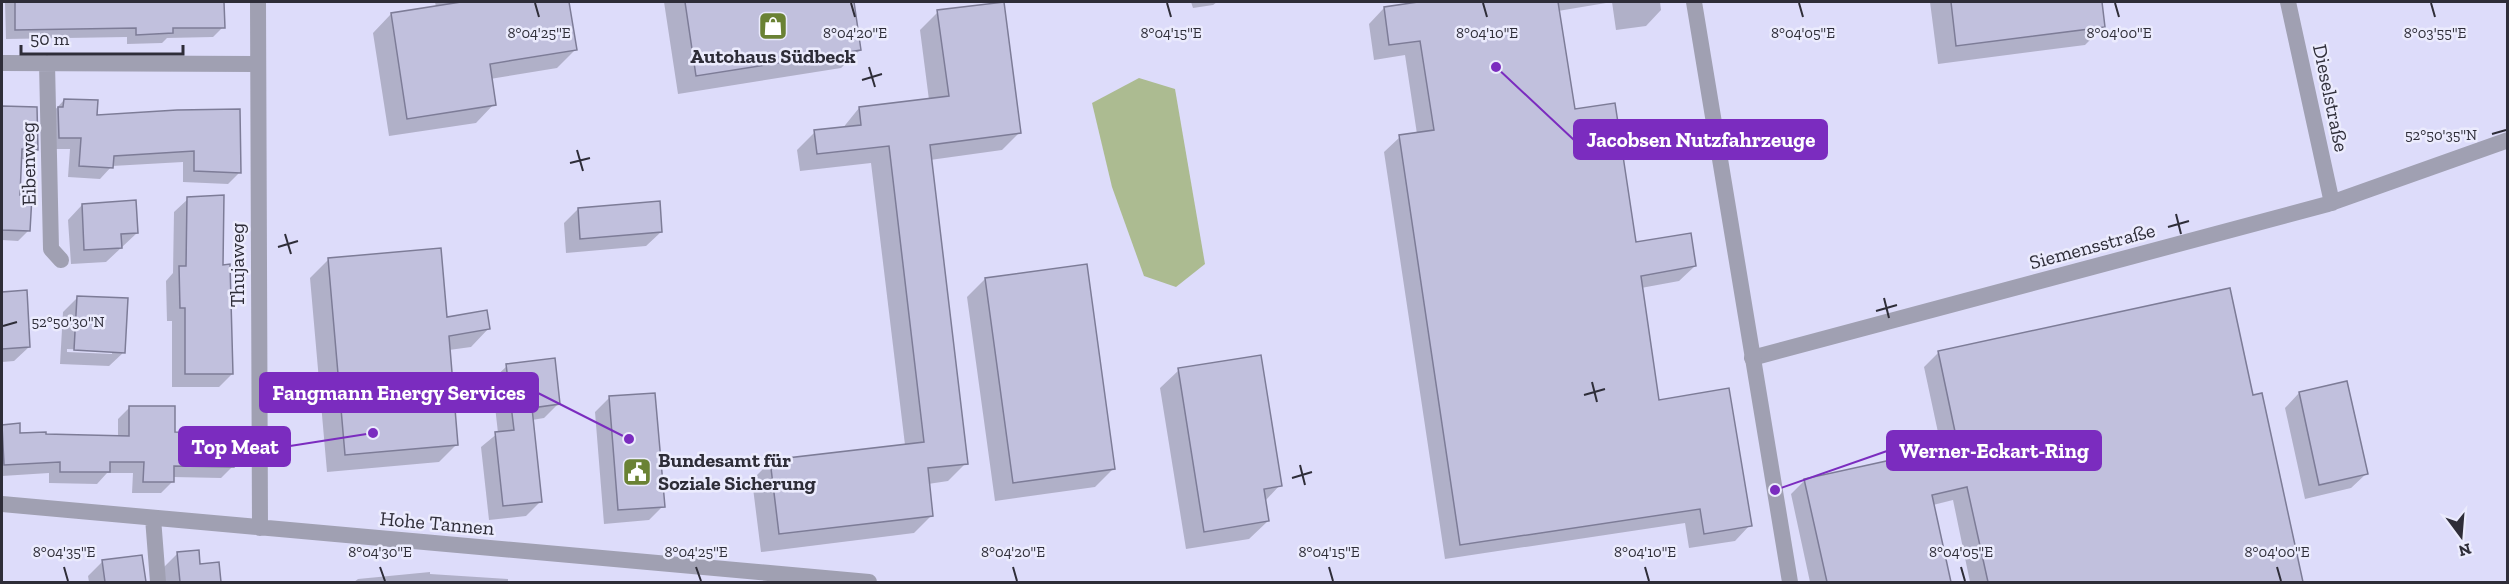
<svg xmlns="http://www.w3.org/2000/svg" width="2509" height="584" viewBox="0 0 2509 584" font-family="'Zilla Slab',serif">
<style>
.water{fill:#acbb91}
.shadow{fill:#0003;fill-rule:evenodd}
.building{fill:#c1c0dd;stroke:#7d7c97;stroke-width:1.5}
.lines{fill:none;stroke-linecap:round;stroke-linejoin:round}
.minor{stroke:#a0a0b2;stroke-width:16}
.tertiary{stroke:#a0a0b2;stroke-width:16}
.ticks{fill:none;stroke:#2e2d38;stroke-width:2}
.labels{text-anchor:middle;stroke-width:5;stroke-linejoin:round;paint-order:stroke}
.poi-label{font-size:20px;font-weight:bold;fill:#2e2d38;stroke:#ebebfd}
.street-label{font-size:20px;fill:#2e2d38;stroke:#ebebfd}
.ticks-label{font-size:15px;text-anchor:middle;fill:#2e2d38;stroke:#ebebfd;stroke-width:5;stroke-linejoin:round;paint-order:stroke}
.leader{fill:none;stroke:#7b2cbf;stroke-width:2}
.callout-dot{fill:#7b2cbf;stroke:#ebebfd;stroke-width:2}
.callout{fill:#7b2cbf;stroke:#7b2cbf;stroke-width:2}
.callout-label{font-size:21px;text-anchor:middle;font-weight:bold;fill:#fff}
</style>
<rect width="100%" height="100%" fill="#dddcfa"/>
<!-- water -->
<path class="water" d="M 1139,78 L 1175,89 L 1205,264 L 1176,287 L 1144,276 L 1112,187 L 1092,103 Z"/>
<!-- shadow -->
<path class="shadow" d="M 5,2 L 223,2 L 223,27 L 213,37 L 167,38 L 162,43 L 127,44 L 127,37 L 6,39 Z
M 435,2 L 567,2 L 575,50 L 557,68 L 490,79 L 494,104 L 476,123 L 389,136 L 373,33 L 391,14 L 436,7 Z
M 664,2 L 852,2 L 860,50 L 841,68 L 678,94 Z
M 1191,2 L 1217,2 L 1213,5 L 1193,8 Z
M 1412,2 L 1660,2 L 1661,10 L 1646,26 L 1616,30 L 1612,2 L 1558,11 L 1573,111 L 1635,244 L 1695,266 L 1679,281 L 1641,288 L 1658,402 L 1750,525 L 1735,541 L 1689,548 L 1685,523 L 1445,559 L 1384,152 L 1400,137 L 1417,134 L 1405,55 L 1374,60 L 1369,24 L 1384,8 L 1413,4 Z
M 1930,2 L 2101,2 L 2104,26 L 2085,45 L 1938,64 Z
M 938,12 L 1020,132 L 1002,150 L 930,160 L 966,463 L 948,481 L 928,484 L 932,515 L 914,533 L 761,552 L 752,480 L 770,462 L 905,445 L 871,163 L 800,171 L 797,150 L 815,132 L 842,129 L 859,108 L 929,100 L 920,30 Z
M 64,100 L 96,116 L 177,111 L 239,173 L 228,184 L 183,182 L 183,162 L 112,166 L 100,179 L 68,177 L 70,149 L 48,149 L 53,112 Z
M 2,107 L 36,108 L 37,149 L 27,159 L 20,159 L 19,197 L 28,231 L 18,241 L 2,240 Z
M 188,199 L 221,266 L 232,374 L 219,387 L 172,387 L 172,321 L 167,321 L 166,281 L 173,273 L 174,212 Z
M 82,205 L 137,233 L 106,262 L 71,264 L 68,220 Z
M 578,209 L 661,232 L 646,246 L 566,253 L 564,223 Z
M 328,260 L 446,318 L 489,328 L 471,347 L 449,350 L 457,444 L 439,462 L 327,472 L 310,278 Z
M 985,279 L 1113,469 L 1095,487 L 995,501 L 967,297 Z
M 2229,290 L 2252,397 L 2261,395 L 2302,582 L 1970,582 L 1953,500 L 1933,505 L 1950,582 L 1810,582 L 1791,494 L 1805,480 L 1924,469 L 1945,465 L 1924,367 L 1938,353 Z
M 26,292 L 29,347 L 14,361 L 2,362 L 2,293 Z
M 78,297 L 124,352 L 109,366 L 60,364 L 63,312 ZM 67,349 L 112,351 L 112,354 L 67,352 Z
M 507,366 L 558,404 L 544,418 L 532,420 L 540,502 L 526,516 L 489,520 L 481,447 L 498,433 L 492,380 Z
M 1179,370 L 1280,485 L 1265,501 L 1268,521 L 1249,539 L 1186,549 L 1160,388 Z
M 2299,393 L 2366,474 L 2351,488 L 2305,499 L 2285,408 Z
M 609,398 L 663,506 L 649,520 L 604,524 L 595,412 Z
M 130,407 L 233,466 L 221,478 L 173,477 L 173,481 L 161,493 L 132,493 L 133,473 L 107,473 L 97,484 L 49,483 L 49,473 L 2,476 L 2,426 L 19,435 L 118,437 L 118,419 Z
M 178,553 L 199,566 L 218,563 L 220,582 L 165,582 L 163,568 Z
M 141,556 L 144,582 L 89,582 L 88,576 L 103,561 Z
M 430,572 L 430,574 L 508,579 L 508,582 L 354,582 L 358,579 Z"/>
<!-- building -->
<path class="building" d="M 15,2 L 224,2 L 225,28 L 173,28 L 173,33 L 136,35 L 136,28 L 15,30 Z
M 461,2 L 569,2 L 577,50 L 490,64 L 496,105 L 407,119 L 391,13 Z
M 685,2 L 854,2 L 861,50 L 696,76 Z
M 1004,2 L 1021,133 L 930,145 L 968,464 L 928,468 L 933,516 L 779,534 L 770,460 L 924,442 L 889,146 L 817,154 L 814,130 L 861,125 L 859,107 L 949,96 L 937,10 Z
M 1418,2 L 1558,2 L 1575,109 L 1615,103 L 1636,242 L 1691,233 L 1696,266 L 1641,276 L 1659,400 L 1729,388 L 1752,526 L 1704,534 L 1700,509 L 1460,545 L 1399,135 L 1434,130 L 1420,41 L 1389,45 L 1384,7 Z
M 1951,2 L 2102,2 L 2105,27 L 1956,46 Z
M 64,99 L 98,100 L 97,115 L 177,110 L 240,109 L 241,173 L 194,171 L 194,151 L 114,156 L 113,168 L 79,166 L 81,138 L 59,138 L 58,107 L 63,107 Z
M 2,106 L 37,107 L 38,150 L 22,149 L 20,195 L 32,196 L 30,231 L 2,230 Z
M 224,195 L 223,265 L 230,264 L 233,374 L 185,374 L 185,308 L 180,308 L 179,266 L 186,266 L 187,197 Z
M 136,200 L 138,233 L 121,234 L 122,248 L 84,250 L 82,204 Z
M 660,201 L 662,232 L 580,239 L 578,208 Z
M 441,248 L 447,317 L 487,310 L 490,329 L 449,336 L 458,445 L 345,455 L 328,258 Z
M 1087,264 L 1115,469 L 1013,483 L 985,278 Z
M 2230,288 L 2253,395 L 2262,393 L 2303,582 L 1988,582 L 1967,487 L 1932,495 L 1951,582 L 1827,582 L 1804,479 L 1923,453 L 1926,467 L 1961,460 L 1938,351 Z
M 27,290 L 30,347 L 2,349 L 2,292 Z
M 77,296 L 128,298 L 125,353 L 74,350 Z
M 1261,355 L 1282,486 L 1264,489 L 1269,521 L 1204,532 L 1178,368 Z
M 555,358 L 560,404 L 532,408 L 542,502 L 503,506 L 495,432 L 514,430 L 506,364 Z
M 2347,381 L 2368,474 L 2319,485 L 2299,392 Z
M 655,393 L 665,507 L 618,510 L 609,396 Z
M 129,406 L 175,406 L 175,432 L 235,433 L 234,467 L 174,466 L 174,482 L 143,482 L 144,462 L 110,462 L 110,472 L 60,472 L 60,462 L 4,465 L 2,425 L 20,423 L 20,433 L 46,432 L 46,434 L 129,436 Z
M 199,550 L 200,564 L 219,562 L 221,582 L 180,582 L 177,552 Z
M 142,555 L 146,582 L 105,582 L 102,560 Z"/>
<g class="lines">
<!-- minor -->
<path class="minor" d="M 258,2 L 260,528
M 2288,2 L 2332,203
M 2,63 L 257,64
M 47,63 L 51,249 L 61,260
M 1752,358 L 2328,204 L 2508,140
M 2,504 L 869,582
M 153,518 L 158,582"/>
<!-- tertiary -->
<path class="tertiary" d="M 1694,2 L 1790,582"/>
</g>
<!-- ticks -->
<path class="ticks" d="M 535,3 L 539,17M 851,3 L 855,17M 1167,3 L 1171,17M 1483,3 L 1487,17M 1799,3 L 1803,17M 2115,3 L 2119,17M 2431,3 L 2435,17M 869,67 L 875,87M 862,80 L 882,74M 2492,134 L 2506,130M 577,150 L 583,171M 570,163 L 590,158M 2176,214 L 2181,234M 2168,227 L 2189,221M 285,234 L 291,254M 278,247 L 298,241M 1884,298 L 1889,318M 1876,311 L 1897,305M 3,326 L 17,322M 1592,382 L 1597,402M 1584,395 L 1605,389M 1300,465 L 1305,485M 1292,478 L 1312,472M 64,567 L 68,581M 380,567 L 385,581M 696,567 L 701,581M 1013,567 L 1017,581M 1329,567 L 1333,581M 1645,567 L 1649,581M 1961,567 L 1965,581M 2277,567 L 2281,581"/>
<!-- icons -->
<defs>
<g id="shop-square" transform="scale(1.5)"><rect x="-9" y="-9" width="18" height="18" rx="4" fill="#6a8234" stroke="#ebebfd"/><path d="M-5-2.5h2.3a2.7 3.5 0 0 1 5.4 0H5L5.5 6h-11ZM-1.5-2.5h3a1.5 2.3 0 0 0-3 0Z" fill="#fff"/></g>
<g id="civic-square" transform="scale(1.5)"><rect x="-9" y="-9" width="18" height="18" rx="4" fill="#6a8234" stroke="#ebebfd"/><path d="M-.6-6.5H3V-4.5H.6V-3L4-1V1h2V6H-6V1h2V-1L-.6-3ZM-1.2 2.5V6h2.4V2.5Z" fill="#fff"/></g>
</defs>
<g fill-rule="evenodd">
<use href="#shop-square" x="773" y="26"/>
<use href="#civic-square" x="637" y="472"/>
</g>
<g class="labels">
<!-- poi labels -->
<g class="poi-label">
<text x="773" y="63">Autohaus Südbeck</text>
<text x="658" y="467" text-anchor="start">Bundesamt für<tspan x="658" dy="23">Soziale Sicherung</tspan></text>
</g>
<!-- street labels -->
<g class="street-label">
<text transform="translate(2331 98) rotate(78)" y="7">Dieselstraße</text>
<text transform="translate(28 164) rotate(-91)" y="7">Eibenweg</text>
<text transform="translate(2092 246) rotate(-15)" y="7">Siemensstraße</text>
<text transform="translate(237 265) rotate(-90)" y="7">Thujaweg</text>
<text transform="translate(437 523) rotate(5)" y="7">Hohe Tannen</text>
</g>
</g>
<g class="ticks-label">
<text x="539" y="38">8°04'25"E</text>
<text x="855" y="38">8°04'20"E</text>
<text x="1171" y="38">8°04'15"E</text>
<text x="1487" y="38">8°04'10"E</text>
<text x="1803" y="38">8°04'05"E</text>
<text x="2119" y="38">8°04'00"E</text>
<text x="2435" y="38">8°03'55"E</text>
<text x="2441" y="140">52°50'35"N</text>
<text x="68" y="327">52°50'30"N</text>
<text x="1645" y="557">8°04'10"E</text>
<text x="64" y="557">8°04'35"E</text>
<text x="380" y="557">8°04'30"E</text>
<text x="696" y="557">8°04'25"E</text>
<text x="1013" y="557">8°04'20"E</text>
<text x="1329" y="557">8°04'15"E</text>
<text x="1961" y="557">8°04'05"E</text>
<text x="2277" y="557">8°04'00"E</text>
</g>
<!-- callouts -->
<path class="leader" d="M1496 67L1574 140M629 439L538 393M373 433L290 446M1775 490L1887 451"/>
<g class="callout-dot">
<circle cx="1496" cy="67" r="6"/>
<circle cx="629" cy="439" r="6"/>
<circle cx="373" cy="433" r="6"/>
<circle cx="1775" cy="490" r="6"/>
</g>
<g class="callout">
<rect x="1574" y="120" width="253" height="39" rx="6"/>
<rect x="260" y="373" width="278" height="39" rx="6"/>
<rect x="179" y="427" width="111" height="39" rx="6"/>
<rect x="1887" y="431" width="214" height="39" rx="6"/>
</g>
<g class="callout-label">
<text x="1701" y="147">Jacobsen Nutzfahrzeuge</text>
<text x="399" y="400">Fangmann Energy Services</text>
<text x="235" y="454">Top Meat</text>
<text x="1994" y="458">Werner-Eckart-Ring</text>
</g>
<!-- border -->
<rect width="2509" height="584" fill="none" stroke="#2e2d38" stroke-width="6"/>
<!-- north arrow -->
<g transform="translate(2461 536) rotate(164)" stroke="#ebebfd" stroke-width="4.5" paint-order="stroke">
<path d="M0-4.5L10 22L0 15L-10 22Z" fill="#2e2d38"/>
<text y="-9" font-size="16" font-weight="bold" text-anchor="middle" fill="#2e2d38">N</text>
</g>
<!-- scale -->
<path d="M21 45v9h162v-9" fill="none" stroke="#2e2d38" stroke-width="3"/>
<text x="30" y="45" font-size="18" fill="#2e2d38" stroke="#ebebfd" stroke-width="4.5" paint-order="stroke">50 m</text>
</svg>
